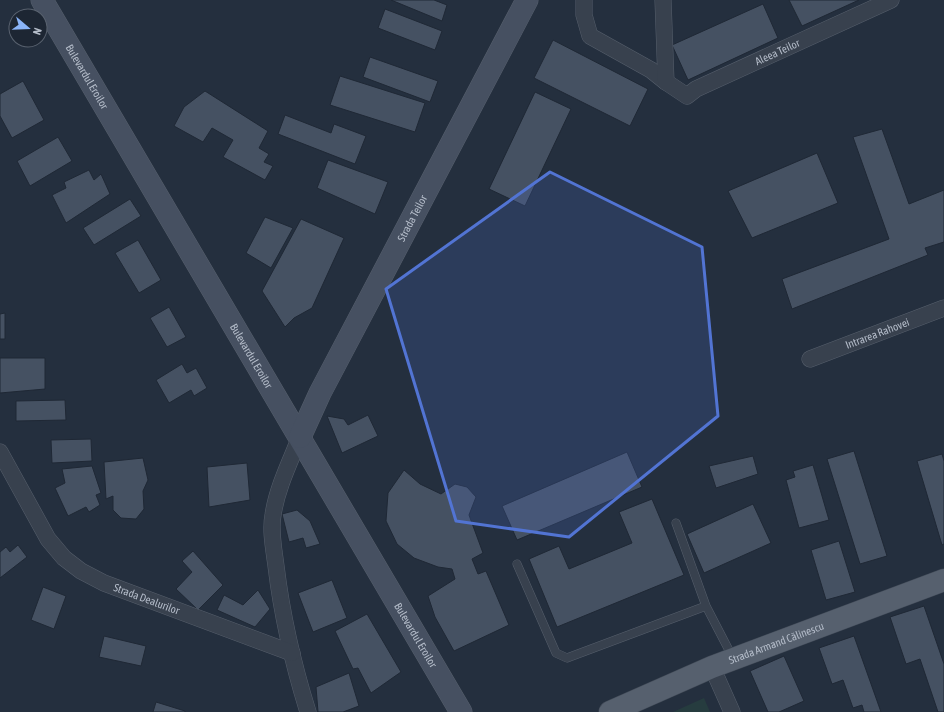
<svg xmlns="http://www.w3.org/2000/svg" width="944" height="712" viewBox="0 0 944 712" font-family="'Asap Condensed',sans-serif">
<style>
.green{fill:#263c3f}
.building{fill:#455162;stroke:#1f2835}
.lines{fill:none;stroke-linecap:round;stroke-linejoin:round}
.lane-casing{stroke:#565f6c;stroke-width:9}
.street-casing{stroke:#565f6c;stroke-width:17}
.secondary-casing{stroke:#565f6c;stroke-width:23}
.primary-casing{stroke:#414a57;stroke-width:23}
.lane{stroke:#38414e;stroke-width:8}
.street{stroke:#38414e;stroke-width:16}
.secondary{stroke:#465061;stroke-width:22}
.primary{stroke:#56606e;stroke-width:22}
.marked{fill:#5274d3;fill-opacity:0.2;stroke:#5274d3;stroke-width:3;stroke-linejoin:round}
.labels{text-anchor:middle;stroke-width:3;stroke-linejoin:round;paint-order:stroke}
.street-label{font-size:11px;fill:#b4bcc9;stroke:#1d2633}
</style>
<rect width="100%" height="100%" fill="#242f3e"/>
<!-- green -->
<path class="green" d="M 704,698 L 710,712 L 673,712 Z"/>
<!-- building -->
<path class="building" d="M 391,0 L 434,0 L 447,5 L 442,21 Z
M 789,0 L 859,0 L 802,26 Z
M 763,4 L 778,38 L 688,80 L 672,45 Z
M 385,9 L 442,31 L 435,50 L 378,28 Z
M 553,40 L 648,89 L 630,126 L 534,78 Z
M 370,57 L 438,81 L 430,102 L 363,77 Z
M 340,76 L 425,103 L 415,132 L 330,105 Z
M 23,81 L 44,120 L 12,138 L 0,116 L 0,94 Z
M 205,91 L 268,131 L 259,148 L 269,154 L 264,162 L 273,166 L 265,180 L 223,157 L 233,140 L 212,128 L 203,142 L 174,126 L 184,107 Z
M 535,92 L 571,109 L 525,206 L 489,189 Z
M 285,115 L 331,133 L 334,124 L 366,136 L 355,164 L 278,134 Z
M 882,129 L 909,204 L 944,190 L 944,242 L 925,248 L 928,255 L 792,309 L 782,279 L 889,239 L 853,137 Z
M 58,137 L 72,161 L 30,186 L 17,161 Z
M 817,153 L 838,203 L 752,238 L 728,191 Z
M 328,160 L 388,182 L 375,214 L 317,188 Z
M 89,170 L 94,180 L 101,174 L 110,194 L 66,223 L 52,195 L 66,188 L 64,182 Z
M 130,199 L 141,216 L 94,245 L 83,228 Z
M 265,217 L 293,228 L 271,268 L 246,253 Z
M 301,219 L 344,238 L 312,308 L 294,318 L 285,327 L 262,291 Z
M 138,240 L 161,280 L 139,293 L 115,253 Z
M 169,307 L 186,337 L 167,347 L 150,318 Z
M 5,313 L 5,339 L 0,339 L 0,314 Z
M 0,358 L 45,358 L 45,389 L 0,393 Z
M 182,364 L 187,373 L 196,368 L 207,388 L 194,396 L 191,390 L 169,403 L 156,380 Z
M 65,400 L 66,420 L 16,421 L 16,401 Z
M 368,415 L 378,436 L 342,453 L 327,416 L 344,419 L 348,425 Z
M 91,439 L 92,461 L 52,463 L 51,440 Z
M 854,451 L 887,556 L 860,564 L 827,459 Z
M 627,452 L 642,487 L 517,540 L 502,506 Z
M 942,454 L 944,461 L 944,544 L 942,545 L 917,461 Z
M 753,456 L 758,474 L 716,488 L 709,466 Z
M 143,458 L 148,480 L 143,491 L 144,509 L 136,519 L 121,518 L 113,510 L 113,496 L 106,499 L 104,462 Z
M 247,463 L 250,500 L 209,507 L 207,467 Z
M 813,465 L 829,520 L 799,528 L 786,480 L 795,477 L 793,471 Z
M 92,466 L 101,493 L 96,495 L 100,505 L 89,512 L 86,507 L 68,516 L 55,488 L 65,483 L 62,469 Z
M 404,470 L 420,484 L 441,494 L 455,484 L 467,487 L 476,497 L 469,515 L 483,553 L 472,559 L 478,574 L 486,571 L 509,625 L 454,651 L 435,617 L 428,596 L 455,579 L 452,569 L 438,567 L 414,558 L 397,544 L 386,521 L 388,493 Z
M 652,499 L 684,575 L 557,627 L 529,559 L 559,546 L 569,569 L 632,543 L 619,512 Z
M 753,504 L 771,543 L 704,573 L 687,534 Z
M 297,510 L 310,521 L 320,544 L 306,548 L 303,538 L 289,542 L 282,514 Z
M 839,541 L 855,592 L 826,600 L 811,550 Z
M 18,545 L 27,557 L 0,578 L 0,552 L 6,547 L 10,552 Z
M 193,551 L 223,585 L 198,610 L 176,589 L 192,572 L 182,561 Z
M 332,580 L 347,618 L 313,632 L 298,593 Z
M 43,587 L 66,596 L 54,629 L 31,620 Z
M 258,590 L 270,609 L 255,627 L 217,610 L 224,595 L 243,605 Z
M 924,606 L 944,664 L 944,712 L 938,712 L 920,659 L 906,664 L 890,617 Z
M 367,614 L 401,672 L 371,693 L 358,668 L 353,669 L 335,631 Z
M 104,636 L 146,646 L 141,666 L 99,657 Z
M 854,636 L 881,712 L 864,712 L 862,705 L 853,708 L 843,680 L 832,684 L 819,648 Z
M 784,656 L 804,701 L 779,712 L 768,712 L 750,671 Z
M 349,673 L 359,706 L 343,712 L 318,712 L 316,687 Z
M 156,702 L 185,711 L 185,712 L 153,712 Z"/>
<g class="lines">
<!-- lane casing -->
<g class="lane-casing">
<path id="lane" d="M 676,523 L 706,606 L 733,658
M 517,564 L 556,653 L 567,658 L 706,606"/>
</g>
<!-- street casing -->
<g class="street-casing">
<g id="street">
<path d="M 584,0 L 584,15 L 590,36 L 651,70 L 666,82"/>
<path id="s1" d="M 663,0 L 666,82 L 687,96 L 696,89 L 891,0"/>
<path id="s2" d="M 810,359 L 944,308"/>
<path d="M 300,437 C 290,462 277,488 273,515 C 270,531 274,550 276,566 C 282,616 293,664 308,712"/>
<path id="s3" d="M 0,452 L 48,539 L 64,558 L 81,571 L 104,583 L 292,653"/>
<path d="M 712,667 L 732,712"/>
</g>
</g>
<!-- secondary casing -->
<g class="secondary-casing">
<g id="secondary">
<path id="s4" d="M 42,0 L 461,712"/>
<path id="s5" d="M 300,437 L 320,393 L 527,0"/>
</g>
</g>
<!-- primary casing -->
<g class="primary-casing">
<g id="primary">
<path id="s6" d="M 610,712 L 712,667 L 944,580"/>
</g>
</g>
<!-- lane -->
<use href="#lane" class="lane"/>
<!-- street -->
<use href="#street" class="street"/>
<!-- secondary -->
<use href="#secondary" class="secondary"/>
<!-- primary -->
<use href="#primary" class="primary"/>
</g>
<!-- marked area -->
<path class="marked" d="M 550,172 L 702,247 L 718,416 L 569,537 L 456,521 L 386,289 Z"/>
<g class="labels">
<!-- street labels -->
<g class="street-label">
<text dy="4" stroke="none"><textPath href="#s1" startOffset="208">Aleea Teilor</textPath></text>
<text dy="4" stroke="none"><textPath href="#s4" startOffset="89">Bulevardul Eroilor</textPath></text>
<text dy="4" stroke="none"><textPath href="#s5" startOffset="246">Strada Teilor</textPath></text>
<text dy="4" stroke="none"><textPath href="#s2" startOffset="72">Intrarea Rahovei</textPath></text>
<text dy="4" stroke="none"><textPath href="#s4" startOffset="413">Bulevardul Eroilor</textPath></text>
<text dy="4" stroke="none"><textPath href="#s3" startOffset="217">Strada Dealurilor</textPath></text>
<text dy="4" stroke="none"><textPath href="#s4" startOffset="737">Bulevardul Eroilor</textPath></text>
<text dy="4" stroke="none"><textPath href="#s6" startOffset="180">Strada Armand Călinescu</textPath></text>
</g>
</g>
<!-- north arrow -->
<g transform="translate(28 28) rotate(109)"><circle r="19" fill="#1d2633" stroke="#59626f"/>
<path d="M0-3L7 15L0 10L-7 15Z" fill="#8ab4f8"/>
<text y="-6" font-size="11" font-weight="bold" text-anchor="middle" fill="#b4bcc9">N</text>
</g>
</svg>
